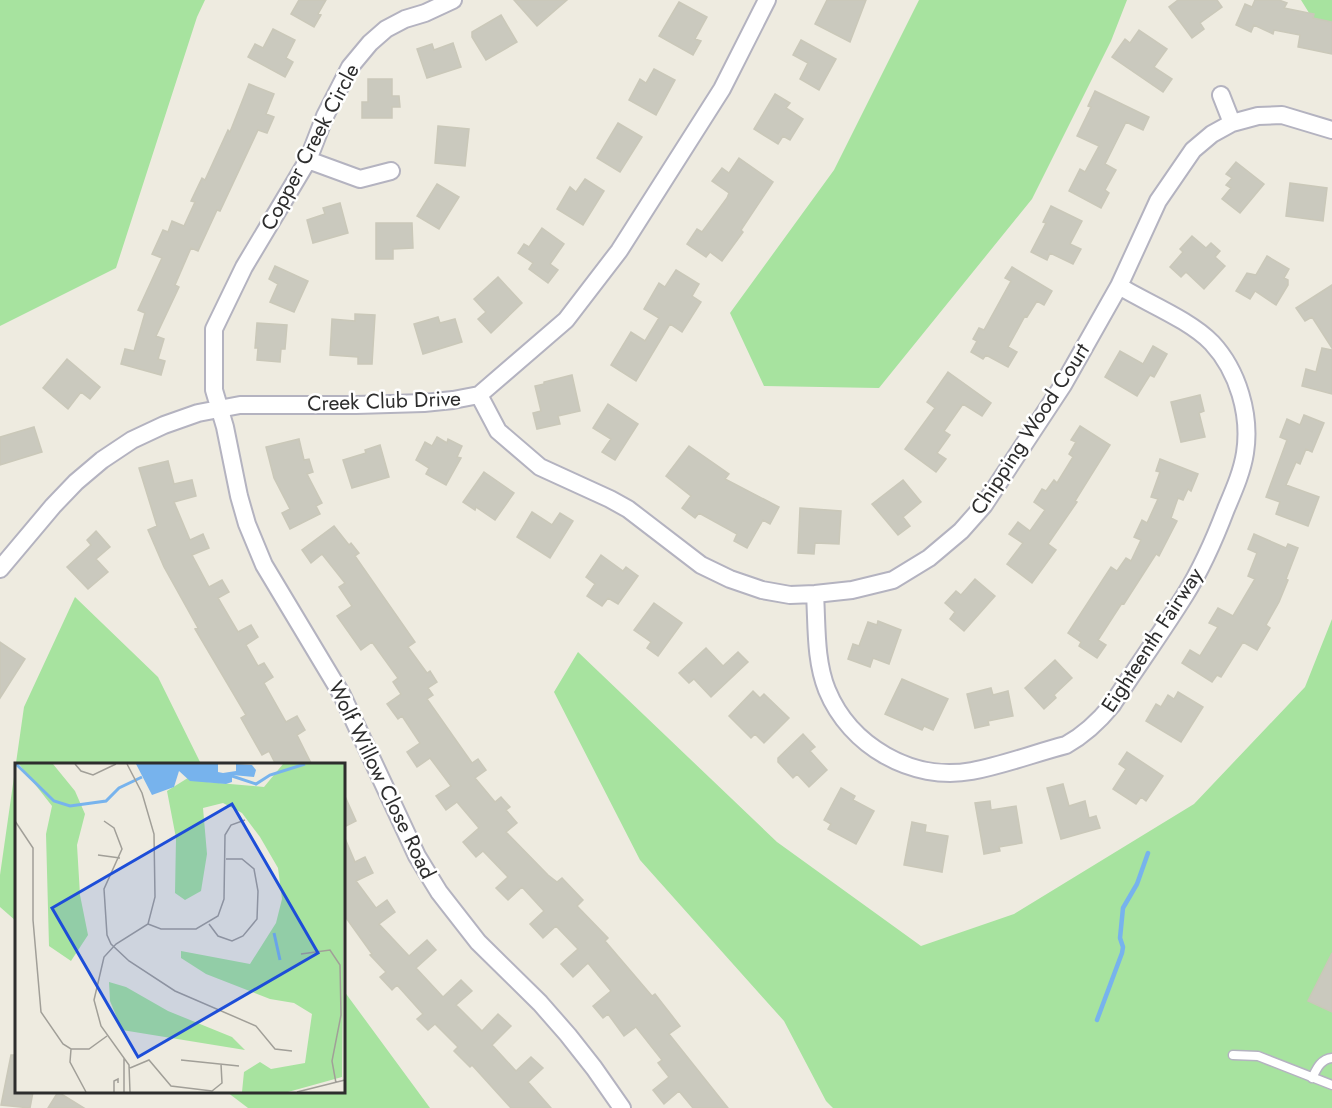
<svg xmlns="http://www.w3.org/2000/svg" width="1332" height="1108" viewBox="0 0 1332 1108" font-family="Jost,sans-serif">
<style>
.green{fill:#a7e39f}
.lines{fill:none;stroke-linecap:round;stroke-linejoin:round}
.stream{stroke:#77b3ed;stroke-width:4.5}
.building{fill:#cac9be;stroke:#cac8b9;stroke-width:1.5}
.service-casing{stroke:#b4b3c0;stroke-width:11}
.minor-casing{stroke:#b4b3c0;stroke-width:20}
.service{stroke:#fff;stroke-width:8}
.minor{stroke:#fff;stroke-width:16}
.labels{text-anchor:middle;stroke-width:5;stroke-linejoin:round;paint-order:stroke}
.street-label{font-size:21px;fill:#2d2d2d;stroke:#fff}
.inset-river{fill:none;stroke:#77b3ed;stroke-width:3}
.inset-road{fill:none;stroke:#a19f98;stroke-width:1.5}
.view{fill:#1d4ed8;fill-opacity:0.15;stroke:#1d4ed8;stroke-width:3}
.inset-edge{fill:none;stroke:#2d2d2d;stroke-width:3}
</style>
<rect width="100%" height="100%" fill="#eeebe0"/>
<!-- green -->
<path class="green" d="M 0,0 L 205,0 L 197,17 L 116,268 L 0,326 Z
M 919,0 L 1127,0 L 1111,41 L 1032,199 L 879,388 L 764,386 L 730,313 L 834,170 Z
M 1301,0 L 1332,0 L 1332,50 Z
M 75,597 L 158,677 L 201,764 L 16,764 L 16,921 L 0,907 L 0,875 L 24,707 Z
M 1332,619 L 1332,1108 L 833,1108 L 826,1101 L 784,1021 L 640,860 L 554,692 L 578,652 L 777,842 L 921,946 L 1014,914 L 1194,804 L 1305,687 Z
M 344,991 L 430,1108 L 248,1108 L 227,1092 L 344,1092 Z"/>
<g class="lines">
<!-- stream -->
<path class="stream" d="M 1097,1020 L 1122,953 L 1123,947 L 1120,938 L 1123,908 L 1137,884 L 1148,853"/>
</g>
<!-- building -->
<path class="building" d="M 299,0 L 326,0 L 318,14 L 321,15 L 314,27 L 291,14 Z
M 514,0 L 567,0 L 537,26 Z
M 827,0 L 866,0 L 850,42 L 815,24 Z
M 1178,0 L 1217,0 L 1222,7 L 1200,23 L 1204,29 L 1192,38 L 1169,7 Z
M 1255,0 L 1279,0 L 1287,3 L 1284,8 L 1314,14 L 1313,18 L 1332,22 L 1332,54 L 1298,47 L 1300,35 L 1274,30 L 1273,34 L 1254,25 L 1251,32 L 1236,25 L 1245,4 L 1252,7 Z
M 679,2 L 707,17 L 695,39 L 701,41 L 693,55 L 659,36 Z
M 501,15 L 517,42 L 486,60 L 472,37 L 472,32 Z
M 273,29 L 295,40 L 286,58 L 293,62 L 285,77 L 248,57 L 255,44 L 263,48 Z
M 1139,30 L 1167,49 L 1154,67 L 1172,79 L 1163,92 L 1112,57 L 1125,39 L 1130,43 Z
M 801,40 L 836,59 L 819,90 L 800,79 L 808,63 L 793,55 Z
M 453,43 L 461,67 L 427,78 L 417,49 L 432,44 L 434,50 Z
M 654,69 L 675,80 L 656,115 L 629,100 L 640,79 L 646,83 Z
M 368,79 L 392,79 L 392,96 L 399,96 L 400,107 L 392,107 L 392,118 L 362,118 L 362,102 L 368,102 Z
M 249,84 L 274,94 L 266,114 L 274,117 L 267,133 L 258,130 L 220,211 L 217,210 L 198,251 L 191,248 L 175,285 L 179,287 L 156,336 L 164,339 L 158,359 L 165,361 L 161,375 L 121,364 L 125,349 L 134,351 L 145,313 L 138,310 L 162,258 L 152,254 L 163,230 L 168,232 L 172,221 L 184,226 L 195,202 L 191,201 L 202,178 L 205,180 L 228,130 L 230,132 Z
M 1095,91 L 1149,117 L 1143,130 L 1126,122 L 1105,164 L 1116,170 L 1105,190 L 1109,193 L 1101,208 L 1069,191 L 1080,169 L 1085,172 L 1099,146 L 1077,136 L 1091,107 L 1088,106 Z
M 775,94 L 790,103 L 786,108 L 803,119 L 790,140 L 783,136 L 778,144 L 754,129 Z
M 618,123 L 642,137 L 620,172 L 597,158 Z
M 438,126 L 469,129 L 465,166 L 435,163 Z
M 739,158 L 773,182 L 741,230 L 743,232 L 722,261 L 710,252 L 706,257 L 687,244 L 697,229 L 702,232 L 727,198 L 729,193 L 712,181 L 722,168 L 729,173 Z
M 1236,162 L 1264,184 L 1240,213 L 1222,199 L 1231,188 L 1226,185 L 1232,178 L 1226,174 Z
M 585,179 L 604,191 L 583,225 L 557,209 L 570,187 L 576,192 Z
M 1290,183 L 1327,188 L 1323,221 L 1286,216 Z
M 437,184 L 459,197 L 439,229 L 417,216 Z
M 340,203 L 348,233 L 313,243 L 307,220 L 325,214 L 323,208 Z
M 1051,206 L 1082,221 L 1070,244 L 1081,249 L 1073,264 L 1050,253 L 1047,260 L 1031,252 L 1046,223 L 1043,222 Z
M 376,223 L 412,223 L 413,248 L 393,249 L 393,259 L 376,259 Z
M 542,228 L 564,244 L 550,264 L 558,270 L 548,283 L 529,269 L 533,263 L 518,253 L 524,244 L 529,247 Z
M 1192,236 L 1206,248 L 1211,243 L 1220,251 L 1215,257 L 1225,266 L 1204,289 L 1186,272 L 1181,277 L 1170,267 L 1183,252 L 1180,249 Z
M 1267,256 L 1289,269 L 1284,278 L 1288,280 L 1288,285 L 1276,305 L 1255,291 L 1250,299 L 1236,291 L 1247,273 L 1256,275 Z
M 275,266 L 308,281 L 294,312 L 270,302 L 278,284 L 269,279 Z
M 1012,267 L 1052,291 L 1044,305 L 1037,301 L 1027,317 L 1025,316 L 1008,347 L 1017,352 L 1008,367 L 986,355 L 983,359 L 971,352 L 977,341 L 973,339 L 979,328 L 984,330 L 1011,281 L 1005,278 Z
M 676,270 L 699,284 L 692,296 L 701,302 L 682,332 L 670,324 L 636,381 L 611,365 L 631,332 L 645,341 L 659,318 L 644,309 L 659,283 L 665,287 Z
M 498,277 L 522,303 L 491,333 L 478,319 L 486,312 L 474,299 Z
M 1332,285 L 1332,348 L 1312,317 L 1305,321 L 1296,308 Z
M 355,314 L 375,315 L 372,364 L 358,364 L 358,357 L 330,355 L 332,319 L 355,321 Z
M 438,317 L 440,323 L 455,319 L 462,342 L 423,354 L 414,324 Z
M 257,323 L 287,325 L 285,349 L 281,349 L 280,362 L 257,360 L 258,348 L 255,348 Z
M 1153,346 L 1167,354 L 1154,377 L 1150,375 L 1137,396 L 1105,377 L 1120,351 L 1143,364 Z
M 1322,348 L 1332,350 L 1332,394 L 1302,386 L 1306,369 L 1316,372 Z
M 67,359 L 100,387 L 90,399 L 81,392 L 68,409 L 43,388 Z
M 948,372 L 991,403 L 982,416 L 963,404 L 944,431 L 950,435 L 937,453 L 946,459 L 936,472 L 905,449 L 935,408 L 927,402 Z
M 572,375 L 580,411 L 558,416 L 560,424 L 537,429 L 533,413 L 541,411 L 535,386 L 544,384 L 544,382 Z
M 1200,395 L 1204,411 L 1199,413 L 1205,437 L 1181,442 L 1171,402 Z
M 608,404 L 638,424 L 615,460 L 602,452 L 611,439 L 593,428 Z
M 1304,415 L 1324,423 L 1312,452 L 1306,449 L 1300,464 L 1296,462 L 1286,485 L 1319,497 L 1308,526 L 1276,514 L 1280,502 L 1266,497 L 1287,440 L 1280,437 L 1287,419 L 1300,425 Z
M 1080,426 L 1110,445 L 1075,501 L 1077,502 L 1048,544 L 1056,550 L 1032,583 L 1007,564 L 1023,543 L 1009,534 L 1018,522 L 1030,531 L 1045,510 L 1034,502 L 1042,489 L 1046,491 L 1054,480 L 1057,483 L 1073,457 L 1069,454 L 1076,442 L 1071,440 Z
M 34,427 L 42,452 L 0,465 L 0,437 Z
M 437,437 L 447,443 L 448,439 L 462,446 L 457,457 L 461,458 L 446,485 L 426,474 L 429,468 L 416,460 L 425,442 L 432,446 Z
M 299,439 L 304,460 L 309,459 L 313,472 L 307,474 L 322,503 L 316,506 L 320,514 L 290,529 L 282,513 L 290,509 L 274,478 L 266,447 Z
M 380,445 L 389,477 L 352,488 L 343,460 L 366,453 L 365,450 Z
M 689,446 L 729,474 L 725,479 L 779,507 L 770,524 L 763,520 L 747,548 L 734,541 L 737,534 L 699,513 L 695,518 L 682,508 L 691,496 L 666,476 Z
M 1160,459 L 1198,474 L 1191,491 L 1188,489 L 1183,500 L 1178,498 L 1171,518 L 1177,521 L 1159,556 L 1156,554 L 1124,604 L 1122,603 L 1098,640 L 1106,645 L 1097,658 L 1079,646 L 1081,642 L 1068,633 L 1111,567 L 1117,571 L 1126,558 L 1131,561 L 1141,540 L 1134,537 L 1142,520 L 1147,523 L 1158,499 L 1151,497 L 1160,472 L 1156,471 Z
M 168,461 L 174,484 L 192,480 L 196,496 L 174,502 L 190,540 L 203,534 L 209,548 L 192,555 L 209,587 L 222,580 L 229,592 L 218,598 L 238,632 L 251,625 L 258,637 L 246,645 L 258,666 L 264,663 L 273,677 L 264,683 L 286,722 L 297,716 L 305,730 L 297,735 L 312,765 L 276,765 L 269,751 L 262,755 L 241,718 L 246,715 L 195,629 L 198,628 L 164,567 L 148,530 L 157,526 L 139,468 Z
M 484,472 L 514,493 L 495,520 L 476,507 L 475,510 L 463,502 Z
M 903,480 L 921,502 L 903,517 L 910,526 L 898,535 L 872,504 Z
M 800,508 L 841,511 L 839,544 L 815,543 L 814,554 L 798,553 Z
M 532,512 L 552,525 L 560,513 L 573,521 L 550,558 L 517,537 Z
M 334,526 L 349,545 L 351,543 L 359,553 L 355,556 L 415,642 L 408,647 L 427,673 L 430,671 L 437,682 L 428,688 L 433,695 L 427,699 L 472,763 L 478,759 L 486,770 L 475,778 L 495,802 L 501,797 L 510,807 L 506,810 L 517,823 L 506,832 L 548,875 L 557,882 L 562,878 L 583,900 L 577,906 L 608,938 L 605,941 L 652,996 L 655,994 L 680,1026 L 669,1034 L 728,1108 L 693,1108 L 679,1091 L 664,1104 L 653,1090 L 669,1077 L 658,1063 L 662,1060 L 636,1027 L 624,1036 L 608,1014 L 603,1018 L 593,1006 L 611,991 L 588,963 L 573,977 L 561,964 L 578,949 L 556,926 L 543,938 L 530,924 L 544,911 L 522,887 L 508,900 L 496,888 L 508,877 L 483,851 L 476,857 L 463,842 L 479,828 L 457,802 L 446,810 L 436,796 L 451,786 L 430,758 L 417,767 L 407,752 L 420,743 L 402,716 L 398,719 L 387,704 L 401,694 L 393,682 L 398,678 L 372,642 L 361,650 L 337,616 L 352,606 L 339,587 L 345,583 L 322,554 L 311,563 L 302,550 Z
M 96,531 L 110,547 L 96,559 L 108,572 L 88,589 L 67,567 L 91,545 L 87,540 Z
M 1254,534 L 1286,548 L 1288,544 L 1298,548 L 1286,579 L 1288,580 L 1279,602 L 1266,625 L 1270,628 L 1257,650 L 1243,642 L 1221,677 L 1217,675 L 1212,682 L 1182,663 L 1190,650 L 1200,656 L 1218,627 L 1209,623 L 1218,608 L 1233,616 L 1255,579 L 1248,576 L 1257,553 L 1248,549 Z
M 601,555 L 623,571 L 626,567 L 638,576 L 618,604 L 608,598 L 602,606 L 587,596 L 595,584 L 586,577 Z
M 975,579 L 995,596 L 964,631 L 950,619 L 955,612 L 945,603 L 956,591 L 961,595 Z
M 654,603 L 682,623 L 658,656 L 647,648 L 651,642 L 634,630 Z
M 878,621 L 901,630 L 889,664 L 873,658 L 870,667 L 848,659 L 853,644 L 859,646 L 868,622 L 877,625 Z
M 0,642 L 25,659 L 0,698 Z
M 706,648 L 723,666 L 738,652 L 748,662 L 711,697 L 694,679 L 689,683 L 679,673 Z
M 1055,660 L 1072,678 L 1054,695 L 1056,698 L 1044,709 L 1025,688 Z
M 902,679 L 948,699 L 933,730 L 924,726 L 922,730 L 885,714 Z
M 991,688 L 993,695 L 1008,691 L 1013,716 L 988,721 L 989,725 L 975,728 L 967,694 Z
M 753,691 L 760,698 L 764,694 L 789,718 L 764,743 L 755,734 L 751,738 L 729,716 Z
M 1178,692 L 1203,707 L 1181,742 L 1146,721 L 1156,704 L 1161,707 L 1168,695 L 1174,699 Z
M 803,734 L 815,747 L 810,751 L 827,770 L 809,787 L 797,774 L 793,778 L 778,762 L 778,758 Z
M 1127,752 L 1163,776 L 1146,801 L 1141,797 L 1136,804 L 1113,789 L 1126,769 L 1119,764 Z
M 1063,784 L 1069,806 L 1085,801 L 1089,818 L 1096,816 L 1100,828 L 1061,839 L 1047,788 Z
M 841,788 L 855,796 L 853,800 L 874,811 L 856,844 L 828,829 L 831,824 L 824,820 Z
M 344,794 L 356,821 L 344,827 Z
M 990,801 L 991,810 L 1016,806 L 1022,843 L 999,847 L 1000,851 L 984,854 L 975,803 Z
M 912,822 L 926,825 L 925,832 L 948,836 L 942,872 L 904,865 Z
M 344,836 L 355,862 L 365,857 L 373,873 L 356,881 L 376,908 L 387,900 L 395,912 L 379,924 L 409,956 L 427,940 L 436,950 L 416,968 L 443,997 L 461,980 L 472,991 L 456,1005 L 482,1031 L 498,1014 L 511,1026 L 492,1045 L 516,1071 L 531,1057 L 543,1068 L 528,1082 L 551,1108 L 511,1108 L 472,1065 L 470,1067 L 454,1051 L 458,1047 L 435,1024 L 428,1030 L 417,1019 L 423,1014 L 397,985 L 392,990 L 380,977 L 386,972 L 370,955 L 372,954 L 344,915 Z
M 1332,953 L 1332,1012 L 1308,1001 Z
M 11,1055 L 16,1055 L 16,1092 L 33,1092 L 30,1108 L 1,1105 Z
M 58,1092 L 84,1108 L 48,1108 Z"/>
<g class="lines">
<!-- service casing -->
<g class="service-casing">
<path id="service" d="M 1233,1055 L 1258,1056 L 1332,1085
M 1312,1078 C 1317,1068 1321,1059 1332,1058"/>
</g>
<!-- minor casing -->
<g class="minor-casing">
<path id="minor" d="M 453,0 L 425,13 L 405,19 L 386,29 L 370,43 L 350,67 L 325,116 L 308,160 L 244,267 L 214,329 L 214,390 L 225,427 L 239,496 L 247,524 L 264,565 L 342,695 L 417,856 L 439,892 L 478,942 L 540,1003 L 568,1035 L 594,1068 L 622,1108
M 1221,95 L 1232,123
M 308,160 L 360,179 L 391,171
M 479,395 L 498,431 L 540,467 L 610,499 L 628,509 L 701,565 L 730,579 L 762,590 L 790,595 L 815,594 L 852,590 L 893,580 L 929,558 L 961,531 L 984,505 L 1063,385 L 1119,286 L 1158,201 L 1193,150 L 1212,134 L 1232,123 L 1258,116 L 1282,115 L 1332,130
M 0,569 L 53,506 L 76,482 L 102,460 L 132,440 L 164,425 L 198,413 L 240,405 L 356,405 L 424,403 L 453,400 L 479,395 L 566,320 L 619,251 L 722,89 L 767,0
M 815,594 C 817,626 815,660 827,690 C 850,746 912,782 972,771 C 1004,765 1035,753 1066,745 C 1084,735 1099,721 1112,705 C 1136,668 1162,632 1185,595 C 1202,568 1215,538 1226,509 C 1234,490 1242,472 1245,453 C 1251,415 1238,371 1212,343 C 1190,320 1147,303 1119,286"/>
</g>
<!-- service -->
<use href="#service" class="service"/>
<!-- minor -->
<use href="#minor" class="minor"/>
</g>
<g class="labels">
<!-- street labels -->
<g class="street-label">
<text transform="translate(310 147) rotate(-62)" y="7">Copper Creek Circle</text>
<text transform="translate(384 401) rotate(-2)" y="7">Creek Club Drive</text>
<text transform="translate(1030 429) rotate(-57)" y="7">Chipping Wood Court</text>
<text transform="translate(1152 640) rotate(-57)" y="7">Eighteenth Fairway</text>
<text transform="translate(382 780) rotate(64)" y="7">Wolf Willow Close Road</text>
</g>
</g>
<!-- overview -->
<g transform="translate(15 763)">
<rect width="330" height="330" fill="#eeebe0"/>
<path d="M 4,1 L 38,1 L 60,28 L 70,51 L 62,82 L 65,132 L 73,172 L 56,198 L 34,183 L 31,71 L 37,43 ZM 268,1 L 330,1 L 327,314 L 273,329 L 227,329 L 229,309 L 245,299 L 256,306 L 290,300 L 297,251 L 279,240 L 255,236 L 191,211 L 166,195 L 166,188 L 235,201 L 261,160 L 267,136 L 263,105 L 245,74 L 227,50 L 208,40 L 188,45 L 192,91 L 186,128 L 170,137 L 160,130 L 161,75 L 152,28 L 176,13 L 192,19 L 249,24 ZM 94,219 L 111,224 L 153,248 L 217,274 L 230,287 L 107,267 L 95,238 Z" fill="#a7e39f"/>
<path d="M 121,1 L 203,1 L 203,9 L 208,10 L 221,8 L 221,1 L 237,2 L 241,7 L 239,14 L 217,12 L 217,19 L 211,21 L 175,18 L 164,8 L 159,24 L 137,32 Z" fill="#77b3ed"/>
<path class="inset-river" d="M 1,1 L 39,38 L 55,43 L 91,38 L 104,25 L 127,14M 214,12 L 241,21 L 255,12 L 290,1M 259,170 L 265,197"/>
<path class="inset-road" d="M 60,1 L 66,8 L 78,12 L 101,1M 112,1 L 127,30 L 139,71 L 140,134 L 133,161 L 101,181 L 89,194 L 79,237 L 86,263 L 114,302 L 115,329M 0,58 L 18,85 L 18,157 L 26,249 L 48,281 L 56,286 L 74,286 L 92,273M 89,58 L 99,65 L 107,86 L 89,126 L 92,172 L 96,181 L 114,198 L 160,228 L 241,263 L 260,286 L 277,288M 83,92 L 105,95M 133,161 L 146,166 L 181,166 L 203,153 L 209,136 L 210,72 L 216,62 L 230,57M 194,161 L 203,173 L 217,178 L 228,173 L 242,156 L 243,128 L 239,106 L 227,96 L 211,96M 286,191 L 315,187 L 325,202 L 326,252 L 317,298 L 321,320M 56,286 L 55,299 L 71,329M 166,297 L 224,303M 115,305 L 134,297 L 156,323 L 197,328 L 207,320 L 206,301M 99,329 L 99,318 L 103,316 L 103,320M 109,329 L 109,295M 282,329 L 330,317"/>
<path class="view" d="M 217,41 L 303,190 L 123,294 L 37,145 Z"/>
<rect width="330" height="330" class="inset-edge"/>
</g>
</svg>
